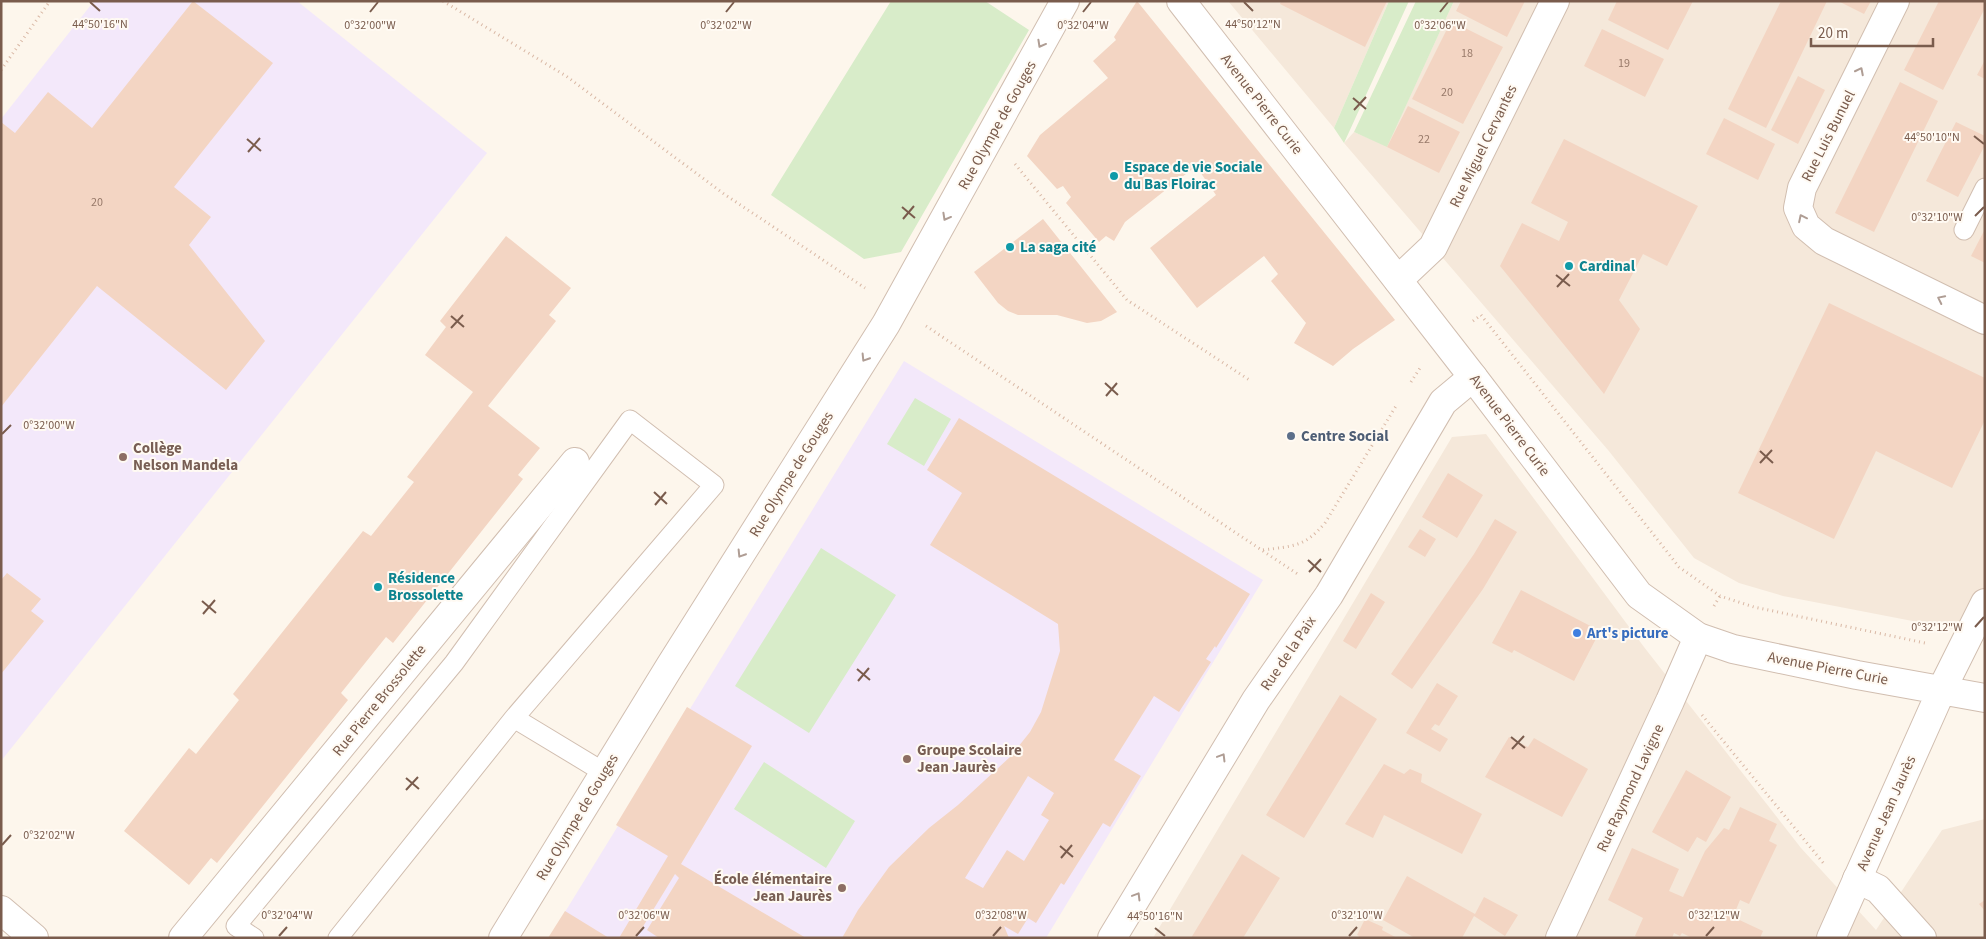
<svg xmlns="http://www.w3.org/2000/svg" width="1986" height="939" viewBox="0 0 1986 939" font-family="'Source Sans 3',sans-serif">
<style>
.residential{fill:#f5e8da}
.education{fill:#f3e8fa}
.green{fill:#d8ecc9}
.building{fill:#f3d5c3;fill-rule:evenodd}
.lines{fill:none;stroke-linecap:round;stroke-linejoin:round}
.service-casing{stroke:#d1beb0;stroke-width:21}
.minor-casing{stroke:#d1beb0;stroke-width:30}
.tertiary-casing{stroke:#d1beb0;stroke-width:30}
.path{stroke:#d9b8a5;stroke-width:3;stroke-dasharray:1 4;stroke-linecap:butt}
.service{stroke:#fff;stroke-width:19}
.minor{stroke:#fff;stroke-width:28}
.tertiary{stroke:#fff;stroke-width:28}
.oneway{stroke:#af9d94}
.ticks{fill:none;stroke:#7a5c4d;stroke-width:2}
.culture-dot{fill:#0f9aa8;stroke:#fffaf3;stroke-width:2}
.service-dot{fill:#5c6f8a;stroke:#fffaf3;stroke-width:2}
.education-dot{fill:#8d6e63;stroke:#fffaf3;stroke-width:2}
.shop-dot{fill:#3f7fe0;stroke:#fffaf3;stroke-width:2}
.labels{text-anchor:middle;stroke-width:4;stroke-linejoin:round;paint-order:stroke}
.number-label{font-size:12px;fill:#987a6a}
.street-label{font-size:15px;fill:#7a5c4d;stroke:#fffaf3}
.culture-label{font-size:15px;font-weight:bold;fill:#0d838f;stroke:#fffaf3;text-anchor:start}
.service-label{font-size:15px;font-weight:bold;fill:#4e5e75;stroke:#fffaf3;text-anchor:start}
.education-label{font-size:15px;font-weight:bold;fill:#785e54;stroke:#fffaf3;text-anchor:start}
.shop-label{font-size:15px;font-weight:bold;fill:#366cbe;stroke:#fffaf3;text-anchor:start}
.ticks-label{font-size:12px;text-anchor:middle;fill:#7a5c4d;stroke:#fffaf3;stroke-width:4;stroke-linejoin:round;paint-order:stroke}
</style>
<rect width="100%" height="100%" fill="#fdf6ec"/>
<!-- residential -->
<path class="residential" d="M 1228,1 L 1389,1 L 1334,128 Z
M 1454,1 L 1985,1 L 1985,635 L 1783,596 L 1739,583 L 1694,558 L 1608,450 L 1344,143 L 1354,132 L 1387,146 Z
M 1486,434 L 1644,647 L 1801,848 L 1876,930 L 1942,830 L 1985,819 L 1985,938 L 1153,938 L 1452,437 Z"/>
<!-- education -->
<path class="education" d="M 94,1 L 297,1 L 487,153 L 1,761 L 1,119 Z
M 904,361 L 1263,580 L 1046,938 L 549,938 Z"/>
<!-- green -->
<path class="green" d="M 891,1 L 985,1 L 1029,30 L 901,252 L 864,259 L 771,195 Z
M 1389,1 L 1409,1 L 1344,143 L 1334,128 Z
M 1416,1 L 1454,1 L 1387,147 L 1354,132 Z
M 915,398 L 951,419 L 924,466 L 887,444 Z
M 821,548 L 896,595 L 809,733 L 735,686 Z
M 764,762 L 855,821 L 826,868 L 734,809 Z"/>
<!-- building -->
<path class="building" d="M 193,1 L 273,63 L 174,187 L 211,217 L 189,245 L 265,341 L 226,390 L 97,286 L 1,407 L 1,122 L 15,133 L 48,92 L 92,128 Z
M 1137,1 L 1395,320 L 1353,349 L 1333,366 L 1294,343 L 1306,323 L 1271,281 L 1278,274 L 1264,256 L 1197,308 L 1150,248 L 1216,195 L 1196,166 L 1125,222 L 1114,241 L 1106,236 L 1099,242 L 1066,203 L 1071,197 L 1063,186 L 1057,189 L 1027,156 L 1040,135 L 1108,78 L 1093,61 L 1116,40 L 1114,37 Z
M 1281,1 L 1387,1 L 1365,47 L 1280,4 Z
M 1461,1 L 1525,1 L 1507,37 L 1456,11 Z
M 1617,1 L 1693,1 L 1668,50 L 1608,20 Z
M 1781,1 L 1827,1 L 1766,128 L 1728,109 Z
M 1838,1 L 1871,1 L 1864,14 Z
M 1939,1 L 1985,1 L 1985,8 L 1943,90 L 1904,70 Z
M 1451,21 L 1503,47 L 1463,124 L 1412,99 Z
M 1602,29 L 1664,59 L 1645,97 L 1584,66 Z
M 1985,60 L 1985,79 L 1977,75 Z
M 1798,76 L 1825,90 L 1798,144 L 1771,130 Z
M 1900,82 L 1938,101 L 1874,232 L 1835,213 Z
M 1408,106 L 1460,132 L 1439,173 L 1387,147 Z
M 1724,118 L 1775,144 L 1758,180 L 1706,154 Z
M 1956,122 L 1985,136 L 1985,145 L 1958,197 L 1926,181 Z
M 1564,139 L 1698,206 L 1667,266 L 1643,254 L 1619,300 L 1640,329 L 1604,394 L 1500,266 L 1522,223 L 1559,241 L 1568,222 L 1531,203 Z
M 1043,219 L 1117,312 L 1101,321 L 1087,323 L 1057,315 L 1018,315 L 1008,311 L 998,303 L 974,272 Z
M 1985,229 L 1985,263 L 1971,256 Z
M 506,236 L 571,288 L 549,315 L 556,321 L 488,406 L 540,448 L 518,475 L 523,479 L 393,643 L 386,637 L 341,693 L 348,700 L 217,863 L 211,858 L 189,885 L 124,831 L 189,748 L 196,754 L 239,700 L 233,694 L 363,531 L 371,536 L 414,482 L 407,477 L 473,392 L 425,355 L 446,327 L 440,321 Z
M 1829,303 L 1985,378 L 1985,420 L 1952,488 L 1876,451 L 1834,539 L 1738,493 Z
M 959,418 L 1250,594 L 1216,648 L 1215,646 L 1206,659 L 1211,662 L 1179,712 L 1154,696 L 1114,760 L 1141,776 L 1110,827 L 1103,823 L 1064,885 L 1061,883 L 1036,923 L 1028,918 L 1018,934 L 1004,926 L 1009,938 L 842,938 L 858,910 L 889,867 L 929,828 L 958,805 L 1010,757 L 1030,732 L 1041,712 L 1060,651 L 1058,624 L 930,545 L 962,493 L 927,470 ZM 1028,776 L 1054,793 L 1041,815 L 1049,820 L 1024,861 L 1007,850 L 983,888 L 965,878 Z
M 1448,473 L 1483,495 L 1457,538 L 1422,517 Z
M 1495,519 L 1517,532 L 1483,589 L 1412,689 L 1391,674 L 1474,554 Z
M 1420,529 L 1436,539 L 1425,557 L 1408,547 Z
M 7,573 L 41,599 L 31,611 L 44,621 L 1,674 L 1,580 Z
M 1521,590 L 1600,631 L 1574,681 L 1514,650 L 1512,653 L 1492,643 Z
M 1371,593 L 1385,602 L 1356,649 L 1343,641 Z
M 1437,683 L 1458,696 L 1439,726 L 1435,724 L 1431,729 L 1448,739 L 1440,752 L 1406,733 Z
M 1340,695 L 1377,719 L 1304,838 L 1266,815 Z
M 687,707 L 752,746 L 681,864 L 806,938 L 659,938 L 647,930 L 679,878 L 675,874 L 636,938 L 619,938 L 668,856 L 616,825 Z
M 1509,737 L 1528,747 L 1534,738 L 1588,769 L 1562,817 L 1485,777 Z
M 1384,764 L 1404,774 L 1410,769 L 1422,774 L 1421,782 L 1482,814 L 1462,854 L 1384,815 L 1373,838 L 1345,824 Z
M 1686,770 L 1731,797 L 1706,842 L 1697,837 L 1688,852 L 1652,832 Z
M 1740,807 L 1777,824 L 1769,841 L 1777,845 L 1749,904 L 1740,900 L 1733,917 L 1763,931 L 1760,938 L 1692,938 L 1682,933 L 1680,936 L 1674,933 L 1672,938 L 1639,938 L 1635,936 L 1643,918 L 1608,900 L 1632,848 L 1679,869 L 1669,891 L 1683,897 L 1705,851 L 1724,828 L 1729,830 Z
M 1242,854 L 1280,878 L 1243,938 L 1191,938 Z
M 1407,876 L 1475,914 L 1484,897 L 1518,915 L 1505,936 L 1474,916 L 1462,938 L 1415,938 L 1383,920 Z
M 1985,900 L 1985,911 L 1979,904 Z
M 565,911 L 609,938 L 548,938 Z
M 1365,919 L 1383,927 L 1382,930 L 1397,938 L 1358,938 L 1359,936 L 1357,935 Z"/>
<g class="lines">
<!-- service casing -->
<g class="service-casing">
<path id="service" d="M 1964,230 L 1985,188
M 514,718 L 605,773
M 254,938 L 236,926 L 454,663 L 630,420 L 714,485 L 514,718 L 338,938"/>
</g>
<!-- minor casing -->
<g class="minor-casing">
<path id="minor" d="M 1895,1 L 1802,188 L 1798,208 L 1806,226 L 1824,241 L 1985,320
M 1398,280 L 1433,247 L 1555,1
M 1942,689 L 1985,603
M 1857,879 L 1878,889 L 1922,938
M 1,910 L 34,938
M 183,938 L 575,462
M 503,938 L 670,666 L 886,324 L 1065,1
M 1112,938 L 1256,700 L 1329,595 L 1443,402 L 1473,377
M 1560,938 L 1670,701 L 1698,637"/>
</g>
<!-- tertiary casing -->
<g class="tertiary-casing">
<path id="tertiary" d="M 1181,1 L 1473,377 L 1639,595 L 1698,637 L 1733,649 L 1857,675 L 1985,698
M 1831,938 L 1942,689"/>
</g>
<!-- path -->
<path class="path" d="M 443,1 L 566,76 L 724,194 L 865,288
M 1,70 L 50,1
M 1015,164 L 1127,300 L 1251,381
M 1473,321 L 1481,315 L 1679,567 L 1720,596 L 1754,607 L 1925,643
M 926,326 L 1299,575
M 1411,382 L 1420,368
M 1263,550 C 1293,546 1305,547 1325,523 L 1396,406
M 1714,606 L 1720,596
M 1702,715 L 1825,865"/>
<!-- service -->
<use href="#service" class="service"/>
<!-- minor -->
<use href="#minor" class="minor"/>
<!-- tertiary -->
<use href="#tertiary" class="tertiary"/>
</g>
<!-- one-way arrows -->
<defs><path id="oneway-chevron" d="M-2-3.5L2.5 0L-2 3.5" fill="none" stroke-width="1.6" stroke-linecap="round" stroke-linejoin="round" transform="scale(1.25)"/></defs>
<g class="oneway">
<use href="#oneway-chevron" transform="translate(1041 44) rotate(119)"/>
<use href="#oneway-chevron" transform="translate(1860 71) rotate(-63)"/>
<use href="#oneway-chevron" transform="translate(946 217) rotate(119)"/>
<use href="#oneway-chevron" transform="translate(1802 218) rotate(-116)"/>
<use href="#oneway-chevron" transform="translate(1941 299) rotate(-154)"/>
<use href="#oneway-chevron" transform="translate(865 358) rotate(122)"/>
<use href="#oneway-chevron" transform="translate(741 554) rotate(122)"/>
<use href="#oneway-chevron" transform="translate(1222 757) rotate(-59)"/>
<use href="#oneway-chevron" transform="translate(1137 896) rotate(-59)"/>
</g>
<!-- ticks -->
<path class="ticks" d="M 90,2 L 100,11M 1244,2 L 1253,11M 370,12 L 378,2M 726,12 L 734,2M 1083,12 L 1091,2M 1440,12 L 1448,2M 1353,98 L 1366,109M 1354,110 L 1366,97M 1974,136 L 1984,144M 247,139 L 261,151M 248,152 L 260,138M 902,207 L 915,218M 1975,216 L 1984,207M 903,219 L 914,206M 1556,275 L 1570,286M 1557,287 L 1569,274M 451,316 L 464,327M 451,328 L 463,315M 1105,383 L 1118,395M 1106,396 L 1117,383M 2,434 L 11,425M 1760,451 L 1773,463M 1760,463 L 1772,450M 654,492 L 667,504M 655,505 L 666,492M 1308,560 L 1321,572M 1309,572 L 1321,559M 202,601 L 216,613M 203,614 L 215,600M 1975,627 L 1984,617M 857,669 L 870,680M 858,681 L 869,668M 1511,737 L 1525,748M 1512,749 L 1524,736M 406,778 L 419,789M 406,790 L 418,777M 2,845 L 11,835M 1060,846 L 1073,857M 1061,858 L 1072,845M 1155,928 L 1165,936M 279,936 L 287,927M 636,936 L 644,927M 993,936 L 1001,927M 1349,936 L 1357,927M 1706,936 L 1714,927"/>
<!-- markers -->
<g class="culture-dot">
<circle cx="1114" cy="176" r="5"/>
<circle cx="1010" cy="247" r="5"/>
<circle cx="1569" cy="266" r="5"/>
<circle cx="378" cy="587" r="5"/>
</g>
<circle class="service-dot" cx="1291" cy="436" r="5"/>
<g class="education-dot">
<circle cx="123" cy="457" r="5"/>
<circle cx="907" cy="759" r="5"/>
<circle cx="842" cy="888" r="5"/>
</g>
<circle class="shop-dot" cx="1577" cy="633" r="5"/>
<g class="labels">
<!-- number labels -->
<g class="number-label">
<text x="1467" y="57">18</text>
<text x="1624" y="67">19</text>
<text x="1447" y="96">20</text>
<text x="1424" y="143">22</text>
<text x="97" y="206">20</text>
</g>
<!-- street labels -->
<g class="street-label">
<text transform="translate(1262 104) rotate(52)" y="5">Avenue Pierre Curie</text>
<text transform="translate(997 125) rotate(-61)" y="5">Rue Olympe de Gouges</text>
<text transform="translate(1828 136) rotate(-63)" y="5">Rue Luis Bunuel</text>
<text transform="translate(1483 146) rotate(-64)" y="5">Rue Miguel Cervantes</text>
<text transform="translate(1510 425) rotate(53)" y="5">Avenue Pierre Curie</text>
<text transform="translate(791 474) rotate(-58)" y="5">Rue Olympe de Gouges</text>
<text transform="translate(1288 653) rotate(-56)" y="5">Rue de la Paix</text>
<text transform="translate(1828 668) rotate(11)" y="5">Avenue Pierre Curie</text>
<text transform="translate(379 700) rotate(-51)" y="5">Rue Pierre Brossolette</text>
<text transform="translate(1630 788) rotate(-65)" y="5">Rue Raymond Lavigne</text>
<text transform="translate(1886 813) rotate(-66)" y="5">Avenue Jean Jaurès</text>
<text transform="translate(577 817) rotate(-59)" y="5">Rue Olympe de Gouges</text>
</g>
<!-- culture labels -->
<g class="culture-label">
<text x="1124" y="172">Espace de vie Sociale<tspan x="1124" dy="17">du Bas Floirac</tspan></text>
<text x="1020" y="252">La saga cité</text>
<text x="1579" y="271">Cardinal</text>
<text x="388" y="583">Résidence<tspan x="388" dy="17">Brossolette</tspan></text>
</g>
<!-- service labels -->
<g class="service-label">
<text x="1301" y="441">Centre Social</text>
</g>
<!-- education labels -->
<g class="education-label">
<text x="133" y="453">Collège<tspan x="133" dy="17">Nelson Mandela</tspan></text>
<text x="917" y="755">Groupe Scolaire<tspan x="917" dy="17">Jean Jaurès</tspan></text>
<text x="832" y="884" text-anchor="end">École élémentaire<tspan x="832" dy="17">Jean Jaurès</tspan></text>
</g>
<!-- shop labels -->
<g class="shop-label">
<text x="1587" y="638">Art's picture</text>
</g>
</g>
<g class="ticks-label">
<text x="100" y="28">44°50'16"N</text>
<text x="1253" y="28">44°50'12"N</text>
<text x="370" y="29">0°32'00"W</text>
<text x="726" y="29">0°32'02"W</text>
<text x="1083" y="29">0°32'04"W</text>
<text x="1440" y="29">0°32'06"W</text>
<text x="1932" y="141">44°50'10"N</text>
<text x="1937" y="221">0°32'10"W</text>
<text x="49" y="429">0°32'00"W</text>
<text x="1937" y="631">0°32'12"W</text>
<text x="49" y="839">0°32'02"W</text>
<text x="287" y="919">0°32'04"W</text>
<text x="644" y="919">0°32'06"W</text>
<text x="1001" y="919">0°32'08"W</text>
<text x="1357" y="919">0°32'10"W</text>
<text x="1714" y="919">0°32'12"W</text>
<text x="1155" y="920">44°50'16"N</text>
</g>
<!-- border -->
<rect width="1986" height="939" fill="none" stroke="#7a5c4d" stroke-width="5"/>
<!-- scale -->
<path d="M1811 38v8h122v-8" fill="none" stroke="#7a5c4d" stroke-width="2.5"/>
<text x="1818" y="38" font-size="15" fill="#7a5c4d" stroke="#fffaf3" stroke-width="4" paint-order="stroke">20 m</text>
</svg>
